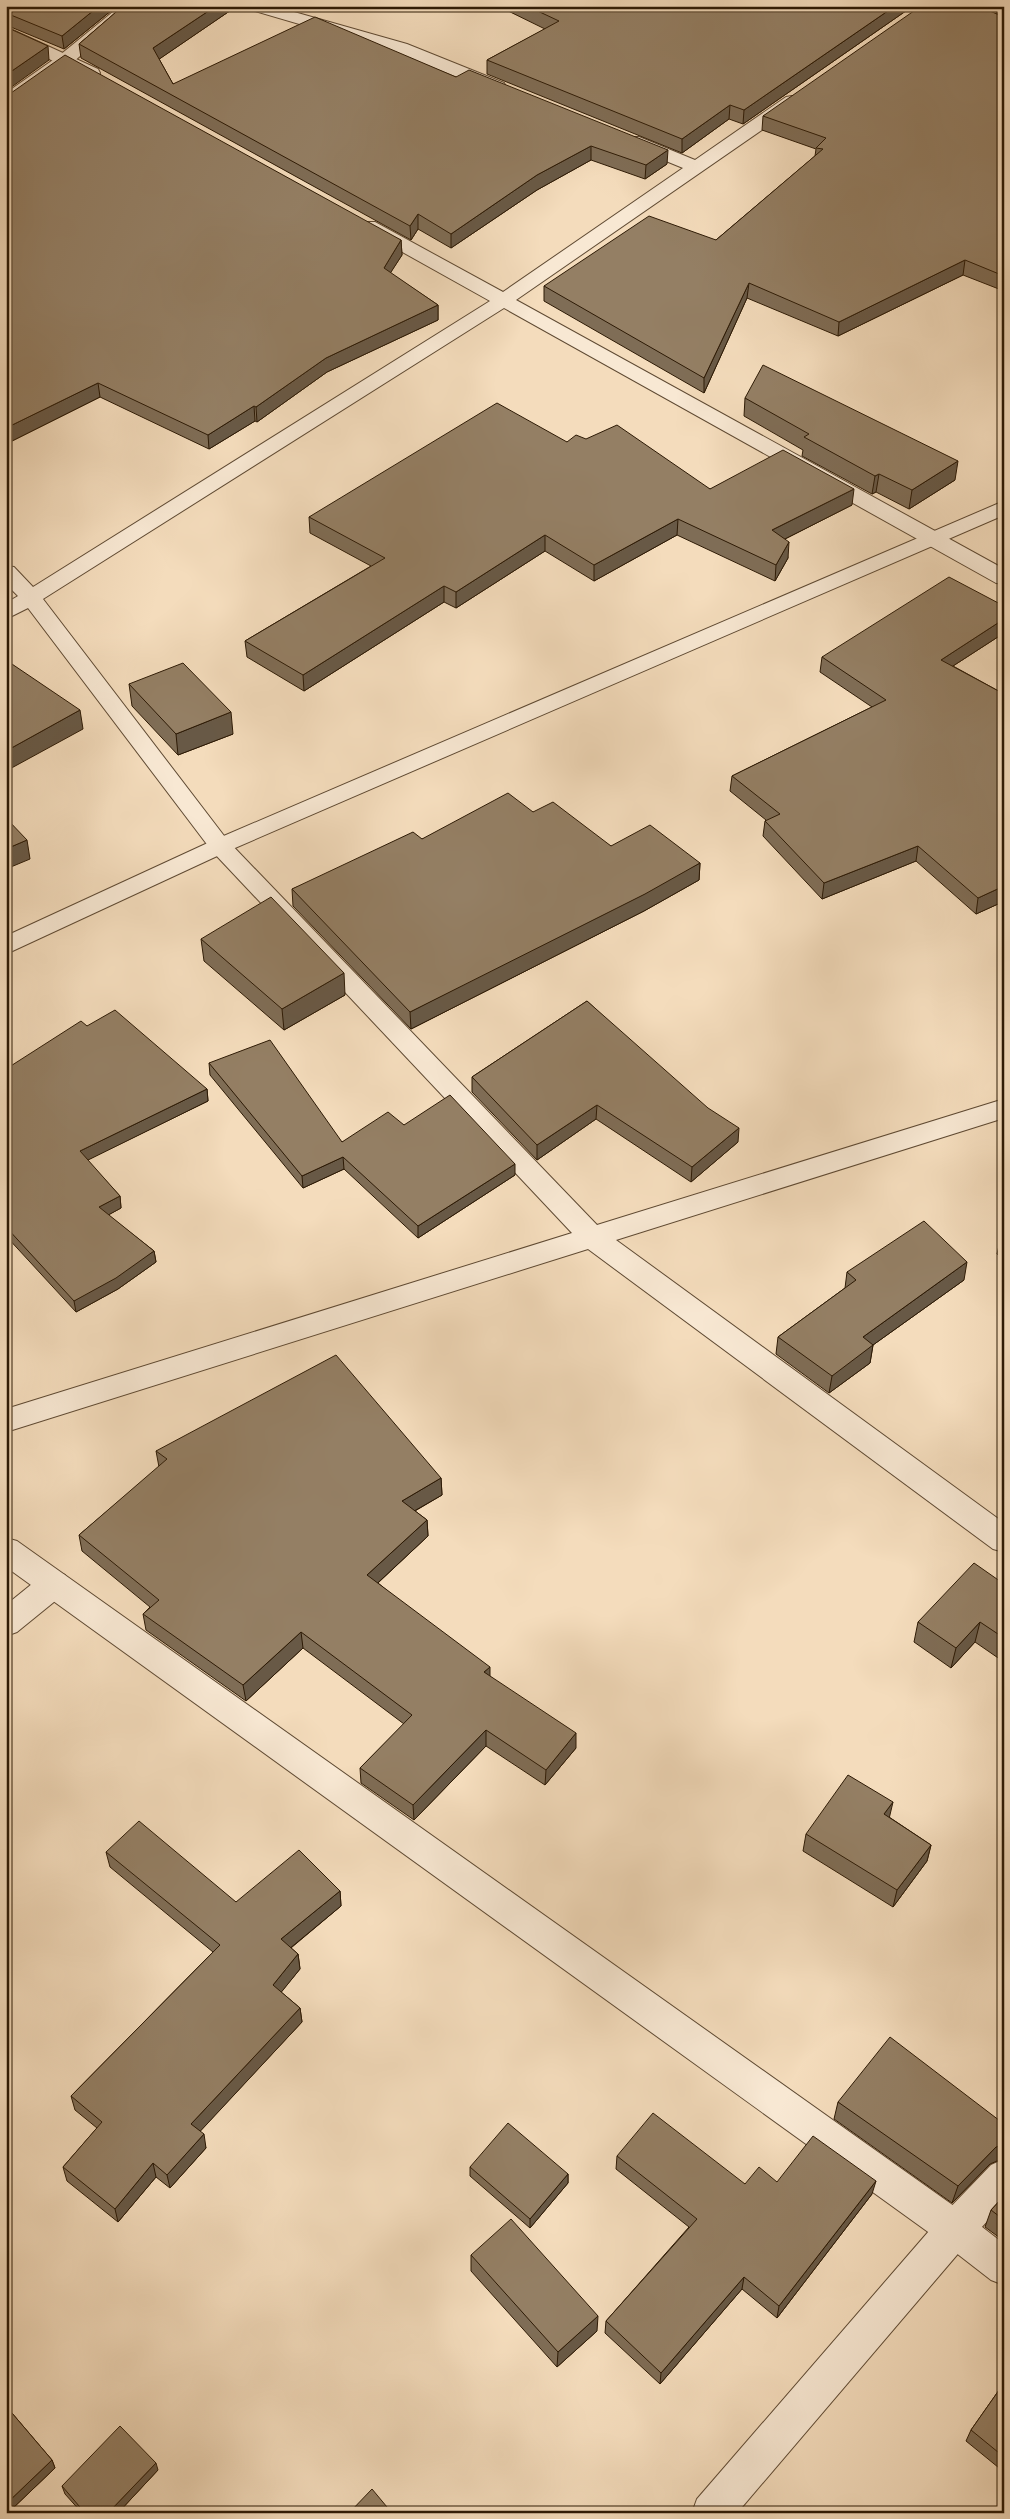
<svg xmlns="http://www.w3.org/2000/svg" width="1010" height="2519" viewBox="0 0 1010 2519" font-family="'IM FELL DW Pica',serif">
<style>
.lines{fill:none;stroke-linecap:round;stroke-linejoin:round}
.minor-casing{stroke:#5f4a33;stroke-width:2}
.tertiary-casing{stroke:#5f4a33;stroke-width:2}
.minor{fill:#f8e8d3;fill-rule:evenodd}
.tertiary{fill:#f8e8d3;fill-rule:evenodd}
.wall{fill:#7f6d56;stroke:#2d1a05}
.shaded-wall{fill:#685946;stroke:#2d1a05}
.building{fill:#947f64;stroke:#2d1a05}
</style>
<rect width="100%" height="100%" fill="#f4dcbc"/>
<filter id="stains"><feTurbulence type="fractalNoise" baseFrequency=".004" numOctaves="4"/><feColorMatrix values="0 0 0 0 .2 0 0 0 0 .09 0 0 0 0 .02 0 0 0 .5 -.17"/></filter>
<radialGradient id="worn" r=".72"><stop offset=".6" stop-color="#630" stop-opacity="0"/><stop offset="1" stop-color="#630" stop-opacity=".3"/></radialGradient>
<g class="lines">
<!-- minor casing -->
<g class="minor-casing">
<path id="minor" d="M 246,6 L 273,6 L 407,44 L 504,83 L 506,87 L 504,91 L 492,91 L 395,52 L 248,9 Z
M 6,27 L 98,69 L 100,73 L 98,77 L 86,77 L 6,38 Z
M 792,96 L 798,97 L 800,101 L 798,105 L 516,300 L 1004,569 L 1004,584 L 996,583 L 504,308 L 43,599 L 228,841 L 597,1225 L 1004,1099 L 1004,1118 L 616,1240 L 1004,1523 L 1004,1552 L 993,1549 L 588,1249 L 6,1432 L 6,1409 L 572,1233 L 212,851 L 28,608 L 6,619 L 6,603 L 18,596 L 6,584 L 6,566 L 14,567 L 33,587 L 490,301 L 363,230 L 360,226 L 363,222 L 375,222 L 503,292 L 683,168 L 627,145 L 624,141 L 627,137 L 639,137 L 695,160 L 786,97 Z
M 54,1571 L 65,1575 L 69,1584 L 65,1593 L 17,1632 L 6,1636 L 6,1605 L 43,1575 Z
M 1004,2159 L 1004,2203 L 968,2242 L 737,2513 L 692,2513 L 697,2499 L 942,2216 L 991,2165 Z"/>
</g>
<!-- tertiary casing -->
<g class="tertiary-casing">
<path id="tertiary" d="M 120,6 L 138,6 L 72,63 L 12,105 L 6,106 L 6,93 L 60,55 Z
M 1004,501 L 1004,515 L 228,851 L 6,954 L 6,936 L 212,841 Z
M 6,1538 L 17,1541 L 968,2216 L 1004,2244 L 1004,2285 L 991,2280 L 942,2242 L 6,1567 Z"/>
</g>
<!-- minor -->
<use href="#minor" class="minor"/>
<!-- tertiary -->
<use href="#tertiary" class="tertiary"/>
</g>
<!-- wall -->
<path class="wall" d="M 6,6 L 117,6 L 64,49 L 6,25 Z
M 123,6 L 237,6 L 159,59 L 173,84 L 456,77 L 667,164 L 645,179 L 591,160 L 537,190 L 451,248 L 418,229 L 411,240 L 81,58 L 79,44 Z
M 498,6 L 913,6 L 743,124 L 729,119 L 682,153 L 487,74 L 487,60 L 545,29 Z
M 978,6 L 1004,6 L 1004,291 L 963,275 L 838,336 L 747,298 L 704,393 L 544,301 L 544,286 L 716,240 L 815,156 L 816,149 L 762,130 L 763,116 Z
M 6,93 L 401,240 L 402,255 L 390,273 L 438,305 L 438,320 L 327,372 L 257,422 L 255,421 L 209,449 L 100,397 L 6,444 Z
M 745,398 L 955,480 L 909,509 L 876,492 L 872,494 L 802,456 L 803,450 L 744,416 Z
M 567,442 L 710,489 L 852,505 L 785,539 L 788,558 L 775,581 L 677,535 L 594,581 L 545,551 L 456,608 L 444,602 L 304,691 L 247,657 L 245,641 L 371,566 L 310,533 L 309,517 Z
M 1004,606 L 1004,633 L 953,666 L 1004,694 L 1004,900 L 998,904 L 976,914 L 916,861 L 822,899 L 763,836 L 765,821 L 766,820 L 730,791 L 732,776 L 872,707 L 820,672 L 822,657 Z
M 129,684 L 233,734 L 178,755 L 132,706 Z
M 533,812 L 611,846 L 700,863 L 699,880 L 644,911 L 411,1029 L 293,906 L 292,889 L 422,839 Z
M 201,939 L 345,995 L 284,1030 L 204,961 Z
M 587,1001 L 738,1142 L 691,1182 L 596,1119 L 537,1160 L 472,1092 L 472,1077 Z
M 87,1026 L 207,1089 L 208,1101 L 87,1160 L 120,1196 L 121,1208 L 108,1215 L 154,1251 L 156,1262 L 118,1289 L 76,1312 L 6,1236 L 6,1069 Z
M 209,1063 L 342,1142 L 404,1125 L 515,1175 L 418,1238 L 344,1169 L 303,1188 L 210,1075 Z
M 1004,1235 L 1004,1260 L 997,1254 L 1001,1237 Z
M 847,1272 L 964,1280 L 873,1345 L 870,1363 L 829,1393 L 776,1354 L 778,1337 L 845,1288 Z
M 156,1451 L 441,1478 L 442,1495 L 415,1511 L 427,1520 L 428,1536 L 378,1583 L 576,1748 L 545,1785 L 486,1746 L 414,1820 L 361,1783 L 360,1768 L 404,1724 L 303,1648 L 246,1701 L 146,1630 L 143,1614 L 150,1607 L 82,1551 L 79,1535 L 159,1467 Z
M 1004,1584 L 1004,1662 L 975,1642 L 951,1668 L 914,1642 L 918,1622 Z
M 889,1817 L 931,1845 L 927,1861 L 893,1907 L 803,1851 L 806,1834 Z
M 106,1852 L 236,1902 L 340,1891 L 341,1906 L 291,1948 L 298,1954 L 300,1969 L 281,1992 L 300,2008 L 302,2022 L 200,2131 L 206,2148 L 170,2188 L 156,2177 L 118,2222 L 67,2181 L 63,2167 L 97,2128 L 75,2110 L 71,2096 L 213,1952 L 110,1867 Z
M 838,2102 L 990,2164 L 952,2203 L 834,2119 Z
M 617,2156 L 745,2184 L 777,2182 L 872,2194 L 777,2318 L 742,2289 L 660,2384 L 605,2333 L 606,2321 L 689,2227 L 616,2169 Z
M 470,2167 L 568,2174 L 568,2183 L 530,2228 L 470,2176 Z
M 1004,2196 L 1004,2241 L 985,2227 L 991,2210 Z
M 471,2255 L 597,2331 L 557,2367 L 471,2271 Z
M 1004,2383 L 1004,2472 L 966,2441 L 971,2430 Z
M 6,2406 L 52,2460 L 55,2468 L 11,2510 L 6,2505 Z
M 158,2470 L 118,2513 L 82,2513 L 65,2494 L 62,2486 Z"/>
<!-- shaded-wall -->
<path class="shaded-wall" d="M 99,6 L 117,6 L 64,49 L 62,36 Z
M 216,6 L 237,6 L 155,62 L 153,48 Z
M 895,6 L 913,6 L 743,124 L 744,110 Z
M 48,46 L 49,60 L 6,91 L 6,75 Z
M 730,105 L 729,119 L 682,153 L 682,139 Z
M 591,146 L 591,160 L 537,190 L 451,248 L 451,234 L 537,175 Z
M 668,150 L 667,164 L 645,179 L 646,165 Z
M 418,214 L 418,229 L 411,240 L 410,226 Z
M 401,240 L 402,255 L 384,283 L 384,268 Z
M 965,260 L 963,275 L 838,336 L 839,322 Z
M 749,283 L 747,298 L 704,393 L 704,378 Z
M 438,305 L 438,320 L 327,372 L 257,422 L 256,407 L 326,358 Z
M 98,383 L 100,397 L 6,444 L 6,428 Z
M 254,406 L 255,421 L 209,449 L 208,435 Z
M 958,461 L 955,480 L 909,509 L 912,490 Z
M 879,474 L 876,492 L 872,494 L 875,476 Z
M 854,489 L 852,505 L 771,546 L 772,530 Z
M 678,519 L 677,535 L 594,581 L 594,565 Z
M 545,535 L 545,551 L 456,608 L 456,592 Z
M 789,542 L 788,558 L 775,581 L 776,565 Z
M 444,586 L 444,602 L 304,691 L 303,675 Z
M 1004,619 L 1004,633 L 939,675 L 941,660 Z
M 80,710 L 83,729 L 6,771 L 6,751 Z
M 231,712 L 233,734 L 178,755 L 176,734 Z
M 27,840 L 30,859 L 6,869 L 6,849 Z
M 918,846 L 916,861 L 822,899 L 824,883 Z
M 700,863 L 699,880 L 644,911 L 411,1029 L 410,1012 Z
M 1004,886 L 1004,900 L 998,904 L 976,914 L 978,898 Z
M 344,973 L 345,995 L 284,1030 L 282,1009 Z
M 207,1089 L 208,1101 L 82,1163 L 80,1151 Z
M 597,1105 L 596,1119 L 537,1160 L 537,1145 Z
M 739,1128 L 738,1142 L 691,1182 L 692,1167 Z
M 343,1157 L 344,1169 L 303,1188 L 302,1176 Z
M 515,1164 L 515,1175 L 418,1238 L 418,1226 Z
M 120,1196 L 121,1208 L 101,1219 L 99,1207 Z
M 154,1251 L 156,1262 L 118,1289 L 76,1312 L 74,1301 Z
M 967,1262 L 964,1280 L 873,1345 L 870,1363 L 829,1393 L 832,1376 L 863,1337 Z
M 441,1478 L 442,1495 L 402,1518 L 402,1501 Z
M 427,1520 L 428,1536 L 369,1591 L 367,1575 Z
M 980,1622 L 975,1642 L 951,1668 L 956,1648 Z
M 301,1632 L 303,1648 L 246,1701 L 243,1685 Z
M 490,1667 L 490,1683 L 484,1672 Z
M 486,1730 L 486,1746 L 414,1820 L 413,1805 Z
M 576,1733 L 576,1748 L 545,1785 L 546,1770 Z
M 893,1802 L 889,1819 L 884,1814 Z
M 931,1845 L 927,1861 L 893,1907 L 897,1890 Z
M 340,1891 L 341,1906 L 283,1954 L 281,1939 Z
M 298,1954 L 300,1969 L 275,2000 L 273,1985 Z
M 300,2008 L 302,2022 L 194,2138 L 191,2124 Z
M 204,2134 L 206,2148 L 170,2188 L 167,2175 Z
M 1004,2144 L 1004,2158 L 990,2164 L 952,2203 L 958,2186 L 996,2147 Z
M 153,2163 L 156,2177 L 118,2222 L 115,2209 Z
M 568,2174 L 568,2183 L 530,2228 L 530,2219 Z
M 876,2181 L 872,2194 L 777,2318 L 779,2306 Z
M 744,2277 L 742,2289 L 660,2384 L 661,2373 Z
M 598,2316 L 597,2331 L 557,2367 L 558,2352 Z
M 52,2460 L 55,2468 L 11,2510 L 7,2503 Z
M 156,2463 L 158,2470 L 118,2513 L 108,2513 Z"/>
<!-- building -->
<path class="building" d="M 6,6 L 99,6 L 62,36 L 6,13 Z
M 123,6 L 216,6 L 153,48 L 173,84 L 315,17 L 456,77 L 469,70 L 668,150 L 646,165 L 591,146 L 537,175 L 451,234 L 418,214 L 410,226 L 79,44 Z
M 527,6 L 895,6 L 744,110 L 730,105 L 682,139 L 487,60 L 559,21 Z
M 921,6 L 978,6 L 1004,17 L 1004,276 L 965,260 L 839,322 L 749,283 L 704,378 L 544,286 L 649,216 L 716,240 L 823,149 L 816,148 L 826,138 L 763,116 Z
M 6,27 L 48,46 L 6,75 Z
M 65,55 L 401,240 L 384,268 L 438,305 L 326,358 L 256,407 L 254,406 L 208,435 L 98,383 L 6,428 L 6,222 L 9,220 L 6,219 L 6,93 L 11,93 Z
M 763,365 L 958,461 L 912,490 L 879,474 L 875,476 L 804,437 L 809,434 L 745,398 Z
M 497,403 L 567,442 L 576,435 L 586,439 L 617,425 L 710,489 L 783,450 L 854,489 L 772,530 L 789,542 L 776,565 L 678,519 L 594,565 L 545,535 L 456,592 L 444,586 L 303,675 L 245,641 L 385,558 L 309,517 Z
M 949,577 L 1004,606 L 1004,619 L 941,660 L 1004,694 L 1004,886 L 978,898 L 918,846 L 824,883 L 765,821 L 780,814 L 732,776 L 886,700 L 822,657 Z
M 6,660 L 80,710 L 6,751 Z
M 183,663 L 231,712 L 176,734 L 129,684 Z
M 508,793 L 533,812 L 553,802 L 611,846 L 650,825 L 700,863 L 645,894 L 410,1012 L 292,889 L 413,832 L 422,839 Z
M 6,818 L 27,840 L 6,849 Z
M 271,897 L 344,973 L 282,1009 L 201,939 Z
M 587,1001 L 708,1108 L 739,1128 L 692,1167 L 597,1105 L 537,1145 L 472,1077 Z
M 115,1010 L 207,1089 L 80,1151 L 120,1196 L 99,1207 L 154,1251 L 116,1278 L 74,1301 L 6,1227 L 6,1069 L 81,1021 L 87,1026 Z
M 270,1040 L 342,1142 L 388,1112 L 404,1125 L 450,1095 L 515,1164 L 418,1226 L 343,1157 L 302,1176 L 209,1063 Z
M 924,1221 L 967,1262 L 863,1337 L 873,1345 L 832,1376 L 778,1337 L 856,1280 L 847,1272 Z
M 336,1355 L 441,1478 L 402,1501 L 427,1520 L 367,1575 L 490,1667 L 484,1672 L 576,1733 L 546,1770 L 486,1730 L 413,1805 L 360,1768 L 412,1715 L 301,1632 L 243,1685 L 143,1614 L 159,1600 L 79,1535 L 167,1459 L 156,1451 Z
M 974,1563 L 1004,1584 L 1004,1638 L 980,1622 L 956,1648 L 918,1622 Z
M 848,1775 L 893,1802 L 884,1814 L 931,1845 L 897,1890 L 806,1834 Z
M 139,1821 L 236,1902 L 299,1850 L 340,1891 L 281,1939 L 298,1954 L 273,1985 L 300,2008 L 191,2124 L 204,2134 L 167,2175 L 153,2163 L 115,2209 L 63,2167 L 102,2122 L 71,2096 L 220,1945 L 106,1852 Z
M 890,2037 L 1004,2124 L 1004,2144 L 996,2147 L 958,2186 L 838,2102 Z
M 653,2113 L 745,2184 L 759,2167 L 777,2182 L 813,2136 L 876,2181 L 779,2306 L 744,2277 L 661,2373 L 606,2321 L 697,2219 L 617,2156 Z
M 508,2123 L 568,2174 L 530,2219 L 470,2167 Z
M 1004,2196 L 1004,2220 L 991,2210 Z
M 511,2219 L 598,2316 L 558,2352 L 471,2255 Z
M 1004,2383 L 1004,2457 L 971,2430 Z
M 6,2406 L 52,2460 L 7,2503 L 6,2501 Z
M 120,2426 L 156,2463 L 108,2513 L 85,2513 L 62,2486 Z
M 372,2489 L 392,2513 L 349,2513 Z"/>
<!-- margin -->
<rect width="1010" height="2519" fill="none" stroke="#f4dcbc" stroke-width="25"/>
<rect x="8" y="8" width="995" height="2504" fill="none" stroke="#2d1a05" stroke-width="2.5"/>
<rect x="12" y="12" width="985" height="2494" fill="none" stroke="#2d1a05"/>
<rect width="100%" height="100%" filter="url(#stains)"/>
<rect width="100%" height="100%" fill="url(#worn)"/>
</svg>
